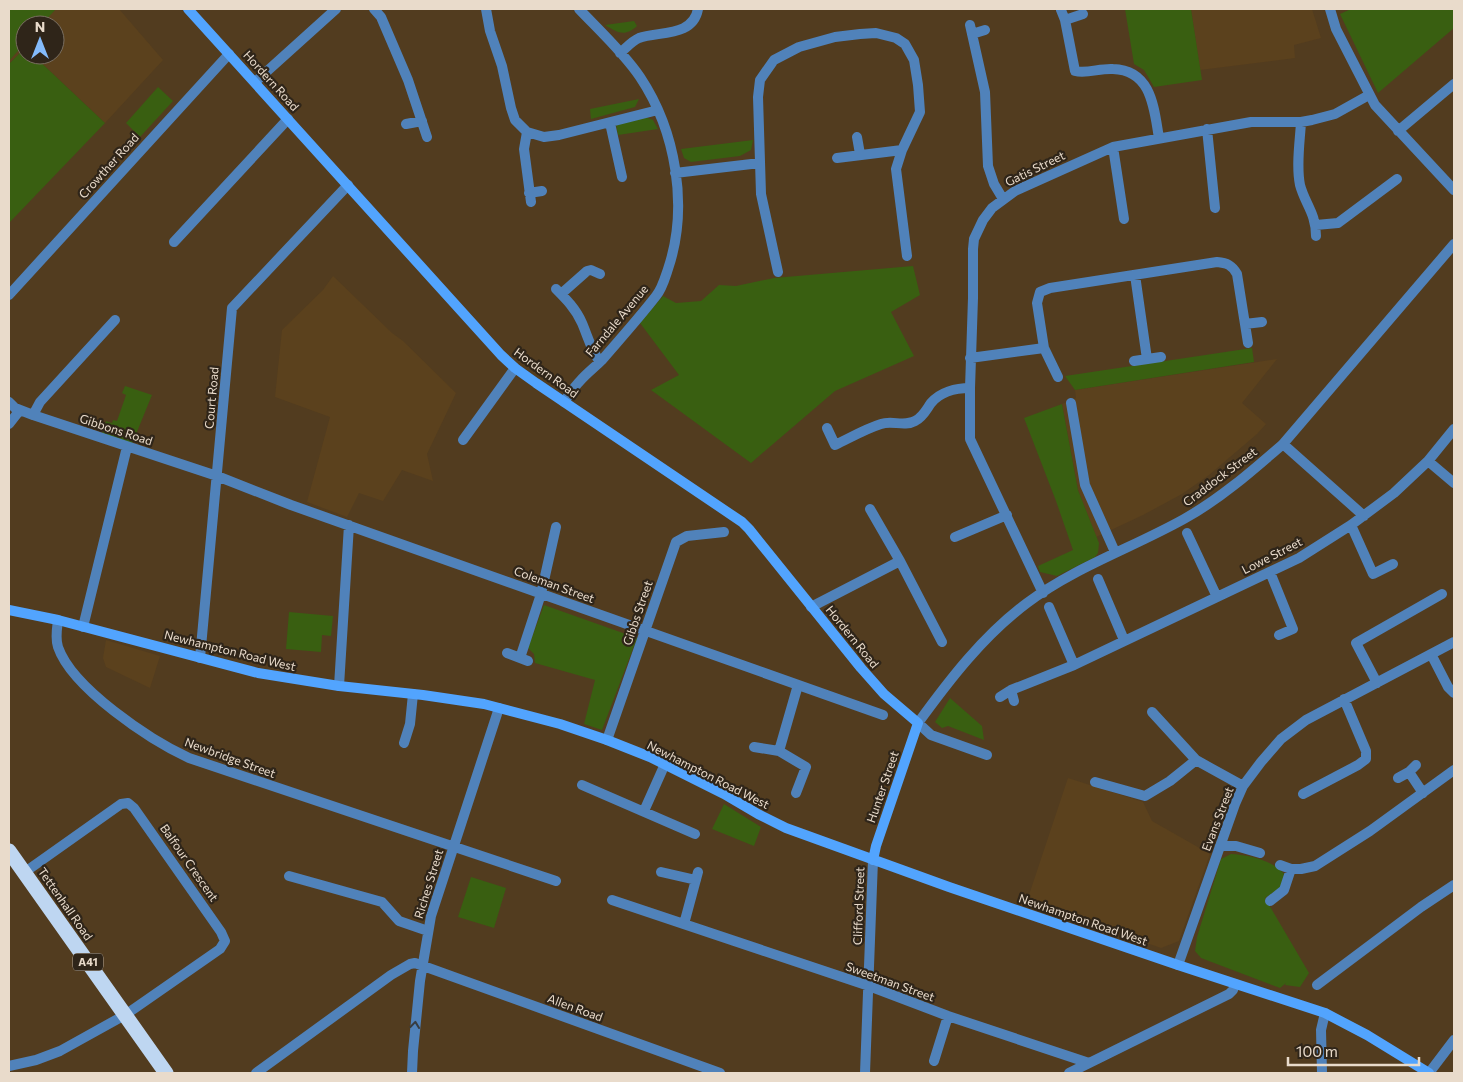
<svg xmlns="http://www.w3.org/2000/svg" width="1463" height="1082" viewBox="0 0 1463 1082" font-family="Commissioner,sans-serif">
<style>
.built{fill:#5b411d}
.green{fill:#395f11}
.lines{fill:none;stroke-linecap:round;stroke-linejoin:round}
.street{stroke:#5082ba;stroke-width:10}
.secondary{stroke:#52a4fe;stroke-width:10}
.highway{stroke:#bed6f1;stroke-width:15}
.oneway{stroke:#373c41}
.labels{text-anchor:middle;stroke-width:4.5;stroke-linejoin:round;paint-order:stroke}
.shield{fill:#2f2519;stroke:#b1a496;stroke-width:1}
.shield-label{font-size:11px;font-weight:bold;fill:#e9dbcb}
.street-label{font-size:12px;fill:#e9dbcb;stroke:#2f2519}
</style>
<rect width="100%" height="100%" fill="#523c1f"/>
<!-- built -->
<path class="built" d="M 9,9 L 119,9 L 163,60 L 105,123 L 33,55 L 55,55 L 55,25 L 25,25 L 25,48 L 9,64 Z
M 1191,9 L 1312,9 L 1321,38 L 1294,45 L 1295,58 L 1200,70 Z
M 333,276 L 392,333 L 403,341 L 456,393 L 427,454 L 433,481 L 402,470 L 383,501 L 359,493 L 347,517 L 307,502 L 330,417 L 275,397 L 282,330 L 323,290 Z
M 1277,359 L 1242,403 L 1266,424 L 1257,434 L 1209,475 L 1182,494 L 1143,515 L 1096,537 L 1078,490 L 1062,404 L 1076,398 L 1075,390 Z
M 106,640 L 160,656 L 150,688 L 106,667 L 103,658 Z
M 1068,778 L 1143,802 L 1152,821 L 1210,854 L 1179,941 L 1161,948 L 1027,901 Z"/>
<!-- green -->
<path class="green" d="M 9,9 L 56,9 L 41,25 L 25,25 L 25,43 L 9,61 Z
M 1125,9 L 1191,9 L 1202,80 L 1154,87 L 1144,70 L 1134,64 Z
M 1351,9 L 1454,9 L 1454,28 L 1378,93 L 1340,14 Z
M 634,21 L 637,26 C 625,37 618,33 605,25 Z
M 25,48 L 25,55 L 33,55 L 105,123 L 9,223 L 9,64 Z
M 158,87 L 173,101 L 140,137 L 126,123 Z
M 639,99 L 635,107 L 591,119 L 590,109 Z
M 645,117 L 653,120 L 658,129 L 618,135 L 616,124 Z
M 753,140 L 751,150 L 740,156 L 691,162 L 684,158 L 681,149 Z
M 913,266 L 920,295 L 891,312 L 914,356 L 835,391 L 751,463 L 651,390 L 679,375 L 640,323 L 663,296 L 676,303 L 701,301 L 719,285 L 736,286 L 774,278 Z
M 1252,348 L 1254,362 L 1075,390 L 1065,376 Z
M 125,386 L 152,395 L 132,444 L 102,434 L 106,421 L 112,423 L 113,420 L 117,421 L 126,395 L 122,393 Z
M 1062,404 L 1078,490 L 1099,543 L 1098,553 L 1095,557 L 1057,576 L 1040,572 L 1038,566 L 1073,550 L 1056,501 L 1024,418 Z
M 544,605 L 637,638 L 602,730 L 584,724 L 595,680 L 535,663 L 534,654 L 528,648 Z
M 289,612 L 333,616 L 331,636 L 322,635 L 321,652 L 286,649 Z
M 950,698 L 982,726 L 984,740 L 948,726 L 942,728 L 935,722 Z
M 724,804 L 761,827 L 754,846 L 712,829 Z
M 1231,854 C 1248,855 1273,860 1284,874 L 1281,887 L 1265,898 L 1309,973 L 1300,987 L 1285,985 L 1286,983 L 1280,988 L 1201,958 L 1195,951 L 1197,937 L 1221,859 Z
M 471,877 L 506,888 L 494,928 L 458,917 Z"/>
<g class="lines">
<!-- street -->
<path class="street" d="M 374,9 L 381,17 L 408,80 L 427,137
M 486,9 L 490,31 L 502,66 L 511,108 L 515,120 L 527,132 L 544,137 L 559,135 L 658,110
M 1330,9 L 1336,29 L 1375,105 L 1454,190
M 1061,10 L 1065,20 L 1075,71 C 1087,74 1100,68 1113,69 C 1152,70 1154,109 1159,138
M 1065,20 L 1083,14
M 970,25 L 985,92 L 988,166 L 994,184 L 1003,199
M 972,34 L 985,30
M 620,53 C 626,48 632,41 639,38 C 659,31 693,37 698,9
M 255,82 L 336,9
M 1301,122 C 1300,141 1296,165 1300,185 C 1305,204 1316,213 1316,236
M 610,123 L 622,177
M 406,124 L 422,121
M 1207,129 L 1215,208
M 1398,131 L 1454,84
M 527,132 L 524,149 L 531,202
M 857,137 L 860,154
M 1113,147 L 1124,219
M 837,158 L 902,150
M 675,173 L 760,163
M 529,193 L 542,191
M 1316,225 L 1338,223 L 1397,179
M 174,242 L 288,119
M 778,272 L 761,194 L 758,97 L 760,80 L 774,60 L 799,47 L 835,37 L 860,34 L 876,33 L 896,38 L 905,44 L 914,60 L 918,85 L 920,112 L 902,150 L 896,169 L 907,256
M 1135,275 L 1147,359
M 556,289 C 566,299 576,309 582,323 C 588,337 591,350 600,362
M 561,294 L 587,271 L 591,270 L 600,274
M 9,295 L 229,54
M 1245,324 L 1262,322
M 970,358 L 1044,348
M 1134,361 L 1161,357
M 1058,377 L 1044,348 L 1037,303 L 1040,292 L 1050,288 L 1217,262 C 1227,263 1232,265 1237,274 L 1248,343
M 9,402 L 15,408 L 33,415 L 217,476 L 291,505 L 883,715
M 564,402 C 569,395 574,387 580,381 C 587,373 595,367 602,360 C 620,339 639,318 656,296 C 662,289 665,278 668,269 C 689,207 676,131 640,77 C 624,53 599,30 579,9
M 1071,403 L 1085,485 L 1115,552
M 33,415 L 40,402 L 115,320
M 9,424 L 20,410
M 827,428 L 835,445 C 850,438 865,429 881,424 C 892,420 904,427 915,421 C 923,417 926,410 931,403 C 940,392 956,388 970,388
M 463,440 L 515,368
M 1283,444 L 1364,516
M 1428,461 L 1454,483
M 870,509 L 900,561 L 942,642
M 1351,525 L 1373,574 L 1393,564
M 1187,533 L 1217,597
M 955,537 L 1007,515
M 1270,572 L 1293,629 L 1279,635
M 1098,579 L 1124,640
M 1043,593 L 970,439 L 970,388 L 973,298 L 973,249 L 974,239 L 983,220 L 992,208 L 1015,191 L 1113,147 L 1251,122 L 1301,122 L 1312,120 L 1335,114 L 1369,95
M 811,607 L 900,561
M 1049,607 L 1074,665
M 58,620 C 57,629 55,638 58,647 C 72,688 150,740 189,758 L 556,881
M 83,627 L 127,447
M 507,653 L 528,661
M 1431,654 L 1448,687 L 1454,693
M 200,658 L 232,308 L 348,185
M 520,658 L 541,594 L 556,527
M 1377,683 L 1356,643 L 1442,594
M 339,686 L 349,525
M 1011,690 L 1014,701
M 1000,697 L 1011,690 L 1074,665 L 1299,558 L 1351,525 L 1394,493 L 1428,461 L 1454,429
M 1152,712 L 1196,760 L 1243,786
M 607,740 L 676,542 L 687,536 L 724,532
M 404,743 L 410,724 L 413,694
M 754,747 L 779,751 L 806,767 L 796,793
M 779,751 L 798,685
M 987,755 L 931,735 L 918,723 C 950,679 983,636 1027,603 C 1075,567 1132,548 1184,519 C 1220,499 1252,471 1283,444 L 1454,244
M 1409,772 L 1423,793
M 1398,778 L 1409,772 L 1416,765
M 1095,782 L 1145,796 L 1170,781 L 1196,760
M 582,785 L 695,834
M 1303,794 L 1358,765 L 1366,759 L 1366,751 L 1344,699
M 644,811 L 665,764
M 1220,846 L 1236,846 L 1260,853
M 1280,865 L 1291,869 L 1301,869 L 1315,866 L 1370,831 L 1454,770
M 661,872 L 696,880
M 289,876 L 382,902 L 399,921 L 428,931
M 612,900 L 869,986 L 948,1016 L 1089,1063
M 1270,901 L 1284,890 L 1291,869
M 684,924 L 698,872
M 1178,965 L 1235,804 L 1243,786 L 1261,762 L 1281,739 L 1306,720 L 1454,642
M 1317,985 L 1421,907 L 1454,885
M 934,1061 L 948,1016
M 9,1066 L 36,1060 L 60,1051 L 125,1015 L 220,949 L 225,941 L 221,932 L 134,808 L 128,803 L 121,804 L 25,872
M 256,1073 L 391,975 L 410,964 L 415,963 L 720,1073
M 412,1073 L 413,1051 L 420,981 L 431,916 L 499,708
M 865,1073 L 873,860
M 1069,1073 L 1229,994 L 1233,990 L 1235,984
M 1322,1073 L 1321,1030 L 1325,1013
M 1429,1073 L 1454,1040"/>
<!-- secondary -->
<path class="secondary" d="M 188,9 L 501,355 L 515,368 L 536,383 L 742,522 L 749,529 L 861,668 L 884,694 L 918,723 L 876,846 L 873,860
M 9,610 L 58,620 L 258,673 L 339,686 L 423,695 L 484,704 L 560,724 L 607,740 L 650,757 L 724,794 L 758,814 L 786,828 L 949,887 L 1178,965 L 1325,1013 L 1367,1035 L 1429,1073"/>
<!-- highway -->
<path class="highway" d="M 9,851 L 166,1073"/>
</g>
<!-- one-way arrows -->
<defs><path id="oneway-chevron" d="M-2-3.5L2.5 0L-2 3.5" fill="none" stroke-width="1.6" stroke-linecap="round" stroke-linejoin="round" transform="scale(1.25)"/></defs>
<use class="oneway" href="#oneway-chevron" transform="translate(415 1025) rotate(-84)"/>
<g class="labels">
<!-- shield labels -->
<rect class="shield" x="73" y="953.5" width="30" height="17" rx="4"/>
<g class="shield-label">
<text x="88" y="966">A41</text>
</g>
<!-- street labels -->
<g class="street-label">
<text transform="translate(271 81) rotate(48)" y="4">Hordern Road</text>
<text transform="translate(109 166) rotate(-48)" y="4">Crowther Road</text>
<text transform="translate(1035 169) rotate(-26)" y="4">Gatis Street</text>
<text transform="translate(617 321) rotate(-50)" y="4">Farndale Avenue</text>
<text transform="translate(546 373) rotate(36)" y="4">Hordern Road</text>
<text transform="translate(212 398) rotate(-85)" y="4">Court Road</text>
<text transform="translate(116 430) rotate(18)" y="4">Gibbons Road</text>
<text transform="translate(1220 477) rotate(-37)" y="4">Craddock Street</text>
<text transform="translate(1272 556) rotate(-27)" y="4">Lowe Street</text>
<text transform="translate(554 585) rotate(20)" y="4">Coleman Street</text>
<text transform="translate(638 613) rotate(-71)" y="4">Gibbs Street</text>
<text transform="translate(852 637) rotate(51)" y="4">Hordern Road</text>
<text transform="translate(230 651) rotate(14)" y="4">Newhampton Road West</text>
<text transform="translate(230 758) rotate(20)" y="4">Newbridge Street</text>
<text transform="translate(708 775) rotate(27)" y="4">Newhampton Road West</text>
<text transform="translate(883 787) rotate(-71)" y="4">Hunter Street</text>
<text transform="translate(1218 819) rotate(-69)" y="4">Evans Street</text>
<text transform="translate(189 863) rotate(55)" y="4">Balfour Crescent</text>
<text transform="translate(429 884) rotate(-73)" y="4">Riches Street</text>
<text transform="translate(65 904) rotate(55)" y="4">Tettenhall Road</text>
<text transform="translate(859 906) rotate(-88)" y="4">Clifford Street</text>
<text transform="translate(1083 920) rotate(19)" y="4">Newhampton Road West</text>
<text transform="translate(890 982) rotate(20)" y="4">Sweetman Street</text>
<text transform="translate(575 1008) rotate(20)" y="4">Allen Road</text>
</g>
</g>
<!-- border -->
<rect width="1463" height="1082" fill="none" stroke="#e9dbcb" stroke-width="20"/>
<!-- north arrow -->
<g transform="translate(40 40)"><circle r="24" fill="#2f2519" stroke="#796e60"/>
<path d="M0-4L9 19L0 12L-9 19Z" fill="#84bbfb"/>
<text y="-8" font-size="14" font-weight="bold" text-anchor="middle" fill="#e9dbcb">N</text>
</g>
<!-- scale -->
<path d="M1288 1057v8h131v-8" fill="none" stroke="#e9dbcb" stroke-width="2.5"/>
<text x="1296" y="1057" font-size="15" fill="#e9dbcb" stroke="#2f2519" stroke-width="4" paint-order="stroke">100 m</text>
</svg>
